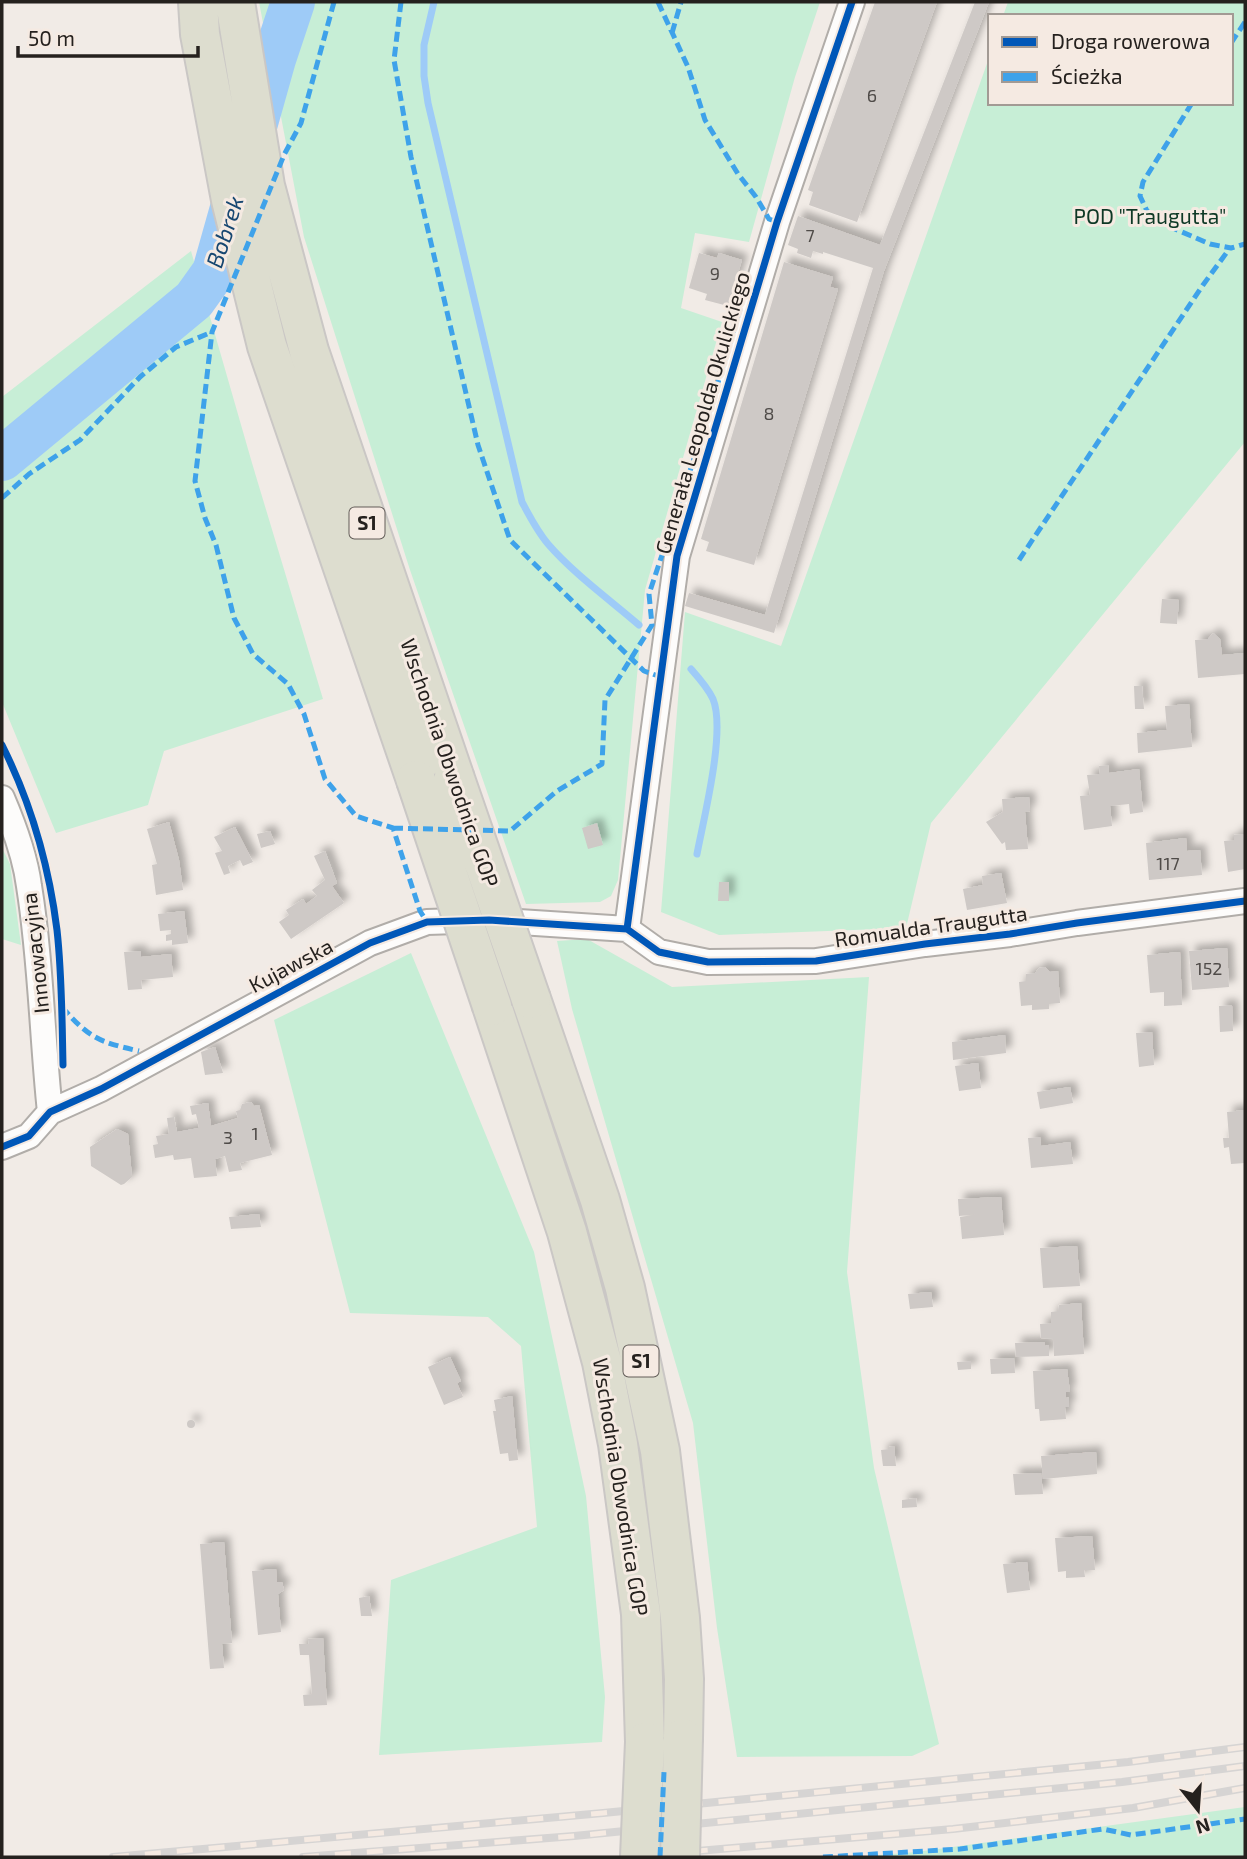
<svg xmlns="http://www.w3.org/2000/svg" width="1247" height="1859" viewBox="0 0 1247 1859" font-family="'Exo 2',sans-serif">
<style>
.green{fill:#c7eed6}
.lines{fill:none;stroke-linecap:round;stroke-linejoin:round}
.stream{stroke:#9ecbf7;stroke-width:7}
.river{stroke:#9ecbf7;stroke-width:44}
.building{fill:#cec9c6;filter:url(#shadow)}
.street-casing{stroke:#b1ada9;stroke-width:28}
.highway-casing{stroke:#cac7c5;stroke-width:42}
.street{stroke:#fdfcfb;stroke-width:24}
.highway{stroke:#ddddcf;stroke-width:38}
.rail-casing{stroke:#d6d4d3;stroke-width:8}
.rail{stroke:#f5eae2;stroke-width:5;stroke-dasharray:16;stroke-linecap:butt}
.highway-bridge-casing{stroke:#cac7c5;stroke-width:42;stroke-linecap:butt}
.highway-bridge{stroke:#ddddcf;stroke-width:38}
.quiet{stroke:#3ea2ea;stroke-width:5;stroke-dasharray:10 5;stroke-linecap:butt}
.cycleway-casing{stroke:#f5eae2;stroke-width:11}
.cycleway{stroke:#0057b8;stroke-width:7}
.labels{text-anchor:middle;stroke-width:6;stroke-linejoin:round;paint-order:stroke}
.number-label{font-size:18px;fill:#4f4b48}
.shield{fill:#f5eae2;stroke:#635d59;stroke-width:2}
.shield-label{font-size:19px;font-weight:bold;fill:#25211e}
.park-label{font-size:21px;fill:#0d3825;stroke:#f5eae2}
.street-label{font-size:21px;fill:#25211e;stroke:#f5eae2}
.water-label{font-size:23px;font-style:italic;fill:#174771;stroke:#f5eae2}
</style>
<defs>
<filter id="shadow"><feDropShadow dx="6" dy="-6" stdDeviation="3.5" flood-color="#0004"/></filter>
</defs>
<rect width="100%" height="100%" fill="#f1ebe6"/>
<!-- green -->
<path class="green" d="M 259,2 L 820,2 L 795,77 L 749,242 L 695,233 L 681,308 L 722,322 L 645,590 L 618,880 L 611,896 L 600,902 L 526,904 L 410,570 L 304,237 Z
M 1008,2 L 1245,2 L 1245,442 L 931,823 L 906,928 L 719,935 L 661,912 L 685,612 L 781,646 L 990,55 L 990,103 L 1231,103 L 1231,16 L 1003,16 Z
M 191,251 L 252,463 L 323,699 L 164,751 L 148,805 L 56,833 L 2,702 L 2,397 Z
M 2,848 L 10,864 L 21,945 L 2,939 Z
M 587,939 L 672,987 L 869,977 L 847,1272 L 874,1468 L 939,1744 L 912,1756 L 737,1757 L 717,1628 L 693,1423 L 572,1009 L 557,941 Z
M 411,953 L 534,1252 L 586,1496 L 605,1697 L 602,1742 L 379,1755 L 391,1580 L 537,1527 L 521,1346 L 488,1317 L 350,1313 L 274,1020 Z
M 1245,1807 L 1245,1857 L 855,1857 L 916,1852 Z"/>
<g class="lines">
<!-- stream -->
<path class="stream" d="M 434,2 L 424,45 L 424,76 L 428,103 L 522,502 C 530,517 537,531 548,544 C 573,573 610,600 639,625
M 691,669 C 699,678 708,688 713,699 C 726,731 704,817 697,854"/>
<!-- river -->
<path class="river" d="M 2,459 L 194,300 L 214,272 L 274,59 L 293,2"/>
</g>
<!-- building -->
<path class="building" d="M 875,2 L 937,2 L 857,222 L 809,205 L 813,192 L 808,190 Z
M 975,2 L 989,2 L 884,271 L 774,633 L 685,606 L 689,593 L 765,615 L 873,268 L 823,252 L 823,254 L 813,251 L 811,258 L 797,253 L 798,249 L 788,245 L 798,216 L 880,245 Z
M 699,253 L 717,258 L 719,253 L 742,260 L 728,306 L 705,300 L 707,294 L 689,288 Z
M 784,262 L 833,277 L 830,287 L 838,289 L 754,565 L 706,551 L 709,542 L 701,539 Z
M 1162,599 L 1179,600 L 1177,624 L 1160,623 Z
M 1213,633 L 1220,639 L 1222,655 L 1245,653 L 1245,674 L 1198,678 L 1195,640 L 1208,639 Z
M 1134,686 L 1142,686 L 1144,709 L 1135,709 Z
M 1189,704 L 1192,747 L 1138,753 L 1137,733 L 1167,730 L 1165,706 Z
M 1108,765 L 1109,773 L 1139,769 L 1143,812 L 1130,814 L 1129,804 L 1110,806 L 1112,826 L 1084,830 L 1080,796 L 1090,795 L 1087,775 L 1100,774 L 1099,766 Z
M 1029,797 L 1030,811 L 1025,812 L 1028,849 L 1006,850 L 1005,842 L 1002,844 L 986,822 L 1003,812 L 1002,799 Z
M 169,822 L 179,860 L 183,890 L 156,895 L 152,865 L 157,864 L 147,829 Z
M 597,823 L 603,845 L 588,849 L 582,828 Z
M 235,827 L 253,862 L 243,866 L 240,860 L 228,866 L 230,873 L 224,875 L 215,853 L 222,851 L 214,837 Z
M 270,831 L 275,844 L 261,848 L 257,834 Z
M 1243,834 L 1245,848 L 1245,869 L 1228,872 L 1224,841 L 1234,840 L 1234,835 Z
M 1186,838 L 1187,851 L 1200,850 L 1202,875 L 1149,880 L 1146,843 Z
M 325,851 L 337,883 L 332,886 L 344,903 L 291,939 L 279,922 L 289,915 L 286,910 L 303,899 L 306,904 L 317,896 L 312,890 L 325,880 L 314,856 Z
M 1001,873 L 1007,903 L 967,910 L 963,889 L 983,885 L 982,876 Z
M 719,882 L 729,882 L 729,901 L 718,901 Z
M 184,911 L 188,943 L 172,945 L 172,940 L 166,941 L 166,935 L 171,934 L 171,930 L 160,931 L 158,914 Z
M 1227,948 L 1229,987 L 1192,990 L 1189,951 Z
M 141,951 L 141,957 L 171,954 L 173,977 L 141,980 L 142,989 L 128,990 L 124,952 Z
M 1180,952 L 1182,1005 L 1164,1006 L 1164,992 L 1150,993 L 1147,955 Z
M 1045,967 L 1050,972 L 1058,971 L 1060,1003 L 1049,1004 L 1049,1009 L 1032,1010 L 1032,1005 L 1021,1006 L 1019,982 L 1026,981 L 1026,974 L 1035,973 L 1039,968 Z
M 1232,1005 L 1233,1031 L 1220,1032 L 1219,1006 Z
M 1152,1032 L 1154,1065 L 1139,1067 L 1136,1033 Z
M 1005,1035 L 1006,1053 L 953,1060 L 952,1042 Z
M 215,1047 L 223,1073 L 205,1075 L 201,1052 Z
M 978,1063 L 981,1088 L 959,1091 L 955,1066 Z
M 1070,1087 L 1073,1103 L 1040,1109 L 1037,1092 Z
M 251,1102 L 254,1106 L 259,1105 L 272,1155 L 240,1163 L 242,1170 L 229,1172 L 225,1156 L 215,1159 L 217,1176 L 194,1178 L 191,1158 L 174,1160 L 173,1155 L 155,1158 L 153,1145 L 158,1144 L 156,1136 L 169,1134 L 167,1118 L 174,1117 L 177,1132 L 199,1128 L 196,1114 L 192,1115 L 190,1106 L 208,1103 L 211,1126 L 238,1118 L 236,1111 L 240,1110 L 242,1104 Z
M 1245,1110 L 1245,1163 L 1231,1164 L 1229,1147 L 1224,1148 L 1223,1138 L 1229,1138 L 1227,1112 Z
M 117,1129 L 128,1134 L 132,1177 L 124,1184 L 121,1185 L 91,1166 L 90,1147 Z
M 1040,1137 L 1041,1146 L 1070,1142 L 1073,1164 L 1031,1168 L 1028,1138 Z
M 1001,1197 L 1004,1235 L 962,1239 L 960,1217 L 980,1214 L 959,1216 L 958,1199 Z
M 259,1214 L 261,1227 L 231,1229 L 229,1217 Z
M 1077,1246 L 1080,1286 L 1043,1288 L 1040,1248 Z
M 931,1292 L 933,1307 L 910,1309 L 908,1294 Z
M 1081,1303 L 1084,1354 L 1054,1356 L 1053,1339 L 1041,1338 L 1040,1324 L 1051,1323 L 1051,1312 L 1058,1311 L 1059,1305 Z
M 1045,1342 L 1045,1346 L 1049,1345 L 1049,1356 L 1016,1357 L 1015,1343 Z
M 450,1357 L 461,1381 L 457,1383 L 463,1397 L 444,1405 L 428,1367 Z
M 1014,1358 L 1015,1373 L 991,1374 L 990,1359 Z
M 971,1361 L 971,1369 L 958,1370 L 957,1362 Z
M 1067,1369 L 1070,1392 L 1066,1392 L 1066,1398 L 1069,1397 L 1069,1407 L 1065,1407 L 1066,1419 L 1040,1421 L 1039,1409 L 1035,1409 L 1033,1371 Z
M 512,1396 L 518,1460 L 509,1461 L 508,1453 L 500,1454 L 493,1411 L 496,1411 L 494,1400 Z
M187 1424a4 4 0 1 1 8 0a4 4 0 1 1-8 0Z
M 894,1446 L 896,1466 L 883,1466 L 881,1450 L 889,1449 L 889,1447 Z
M 1096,1452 L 1097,1474 L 1043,1479 L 1041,1456 Z
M 1041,1473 L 1043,1494 L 1015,1495 L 1013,1474 Z
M 916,1498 L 917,1507 L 902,1508 L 902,1500 Z
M 1092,1536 L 1095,1570 L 1084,1570 L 1085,1577 L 1066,1578 L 1066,1571 L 1058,1572 L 1055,1538 Z
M 224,1542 L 232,1643 L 222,1644 L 224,1668 L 210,1669 L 200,1544 Z
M 1027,1562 L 1030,1590 L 1007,1593 L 1003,1564 Z
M 276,1569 L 277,1582 L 282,1582 L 284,1590 L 278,1594 L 281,1632 L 258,1635 L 252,1571 Z
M 369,1596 L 372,1616 L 361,1616 L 359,1598 Z
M 323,1638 L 327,1705 L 304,1706 L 303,1695 L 312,1694 L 309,1655 L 300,1655 L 299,1644 L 309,1644 L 308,1639 Z"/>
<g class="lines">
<!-- street casing -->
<g class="street-casing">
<path id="street" d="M 2,798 C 14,826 25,855 29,886 C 41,960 42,1037 50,1112
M 627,929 L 677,556 L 777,222 L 852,2
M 627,929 L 659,952 L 708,962 L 816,961 L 925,944 L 1010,934 L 1077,923 L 1245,901
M 2,1147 L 29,1136 L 50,1112 L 101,1089 L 370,943 L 427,922 L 489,920 L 627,929"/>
</g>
<!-- highway casing -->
<g class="highway-casing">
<path id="highway" d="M 198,2 L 200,34 L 231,200 L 267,346 L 416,780
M 235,2 L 265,186 L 309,351 L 454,776
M 531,999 L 600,1200 L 625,1288 L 660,1451 L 680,1618 L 684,1679 L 683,1738
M 492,1006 L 567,1232 L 602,1362 L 618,1444 L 641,1614 L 645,1742"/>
</g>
<!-- street -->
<use href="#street" class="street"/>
<!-- highway -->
<use href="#highway" class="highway"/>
<!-- rail casing -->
<g class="rail-casing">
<path id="rail" d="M 113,1857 L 603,1813 L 1128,1762 L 1245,1747
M 303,1857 L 574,1836 L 1122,1782 L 1245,1766
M 628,1857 L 953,1829 L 1133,1808 L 1245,1788"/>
</g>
<!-- rail -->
<use href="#rail" class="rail"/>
<!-- highway-bridge casing -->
<g class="highway-bridge-casing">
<path id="highway-bridge" d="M 454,776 L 531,999
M 416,780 L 492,1006
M 640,1857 L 645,1742
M 680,1857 L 683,1738"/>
</g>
<!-- highway-bridge -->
<use href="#highway-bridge" class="highway-bridge"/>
<!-- quiet -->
<path class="quiet" d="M 334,2 L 301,123 L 284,155 L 212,332 L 195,481 L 205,518 L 216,545 L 234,618 L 253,654 L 288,684 L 304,714 L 325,779 L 356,816 L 393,828 L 420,911 L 427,922
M 401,2 L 394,60 L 411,157 L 478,445 L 510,540 L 644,671 L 661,677
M 658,2 L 688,67 L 705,120 L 738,174 L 756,197 L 769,219 L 777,222
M 672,33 L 681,2
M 1231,43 L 1245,22
M 1192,103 L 1143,182 L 1140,196 L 1147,211 L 1175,229 L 1210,244 L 1231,248 L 1245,244
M 2,498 L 29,474 L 80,440 L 140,377 L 176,347 L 212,332
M 1019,560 L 1203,285 L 1230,248
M 393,828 L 510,831 L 557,791 L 602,764 L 605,700 L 652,625 L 649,594 L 704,429 L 741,306
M 62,1007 C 89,1038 99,1042 139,1051
M 660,1857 L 664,1772
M 823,1857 L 960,1849 L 1103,1829 L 1131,1835 L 1245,1819"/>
<!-- cycleway casing -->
<g class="cycleway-casing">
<path id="cycleway" d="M 2,745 C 31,803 49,866 57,930 C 62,975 62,1020 63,1065
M 627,929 L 677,556 L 777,222 L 852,2
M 627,929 L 659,952 L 708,962 L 816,961 L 925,944 L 1010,934 L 1077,923 L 1245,901
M 2,1147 L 29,1136 L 50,1112 L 101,1089 L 370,943 L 427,922 L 489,920 L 627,929"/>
</g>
<!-- cycleway -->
<use href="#cycleway" class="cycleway"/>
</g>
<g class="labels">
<!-- number labels -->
<g class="number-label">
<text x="872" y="102">6</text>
<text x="810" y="242">7</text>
<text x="715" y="280">9</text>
<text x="769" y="420">8</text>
<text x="1168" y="870">117</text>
<text x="1209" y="975">152</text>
<text x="255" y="1140">1</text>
<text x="228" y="1144">3</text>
</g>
<!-- shield labels -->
<g class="shield">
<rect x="349.5" y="507.5" width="35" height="31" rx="5"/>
<rect x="623.5" y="1345.5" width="35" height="31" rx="5"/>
</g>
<g class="shield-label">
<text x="367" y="530">S1</text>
<text x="641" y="1368">S1</text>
</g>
<!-- park labels -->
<g class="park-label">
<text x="1150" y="224">POD "Traugutta"</text>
</g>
<!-- street labels -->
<g class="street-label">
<text transform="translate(703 413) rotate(-74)" y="7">Generała Leopolda Okulickiego</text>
<text transform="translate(449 763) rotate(71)" y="7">Wschodnia Obwodnica GOP</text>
<text transform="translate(931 927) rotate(-8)" y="7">Romualda Traugutta</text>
<text transform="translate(36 953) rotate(-96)" y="7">Innowacyjna</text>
<text transform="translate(291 966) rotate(-28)" y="7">Kujawska</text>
<text transform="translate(620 1487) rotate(81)" y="7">Wschodnia Obwodnica GOP</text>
</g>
<!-- water labels -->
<g class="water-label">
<text transform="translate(225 232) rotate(-72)" y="8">Bobrek</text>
</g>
</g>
<!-- border -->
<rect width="1247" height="1859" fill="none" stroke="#25211e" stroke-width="7"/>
<!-- legend -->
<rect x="988" y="14" width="245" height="91" fill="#f5eae2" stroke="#a29a94" stroke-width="2"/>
<rect x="1002" y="37" width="35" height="10" fill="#0057b8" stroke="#a29a94" stroke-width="2"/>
<text x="1051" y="49" font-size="21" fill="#25211e">Droga rowerowa</text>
<rect x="1002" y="72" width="35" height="10" fill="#3ea2ea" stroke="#a29a94" stroke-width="2"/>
<text x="1051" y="84" font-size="21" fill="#25211e">Ścieżka</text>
<!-- north arrow -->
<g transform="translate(1198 1810) rotate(163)" stroke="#f5eae2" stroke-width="5" paint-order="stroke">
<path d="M0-5L12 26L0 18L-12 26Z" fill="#25211e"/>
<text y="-10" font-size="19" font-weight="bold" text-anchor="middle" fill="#25211e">N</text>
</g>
<!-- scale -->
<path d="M18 46v10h180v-10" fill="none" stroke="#25211e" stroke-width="3.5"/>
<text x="28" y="46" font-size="21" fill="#25211e" stroke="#f5eae2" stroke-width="5" paint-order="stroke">50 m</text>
</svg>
